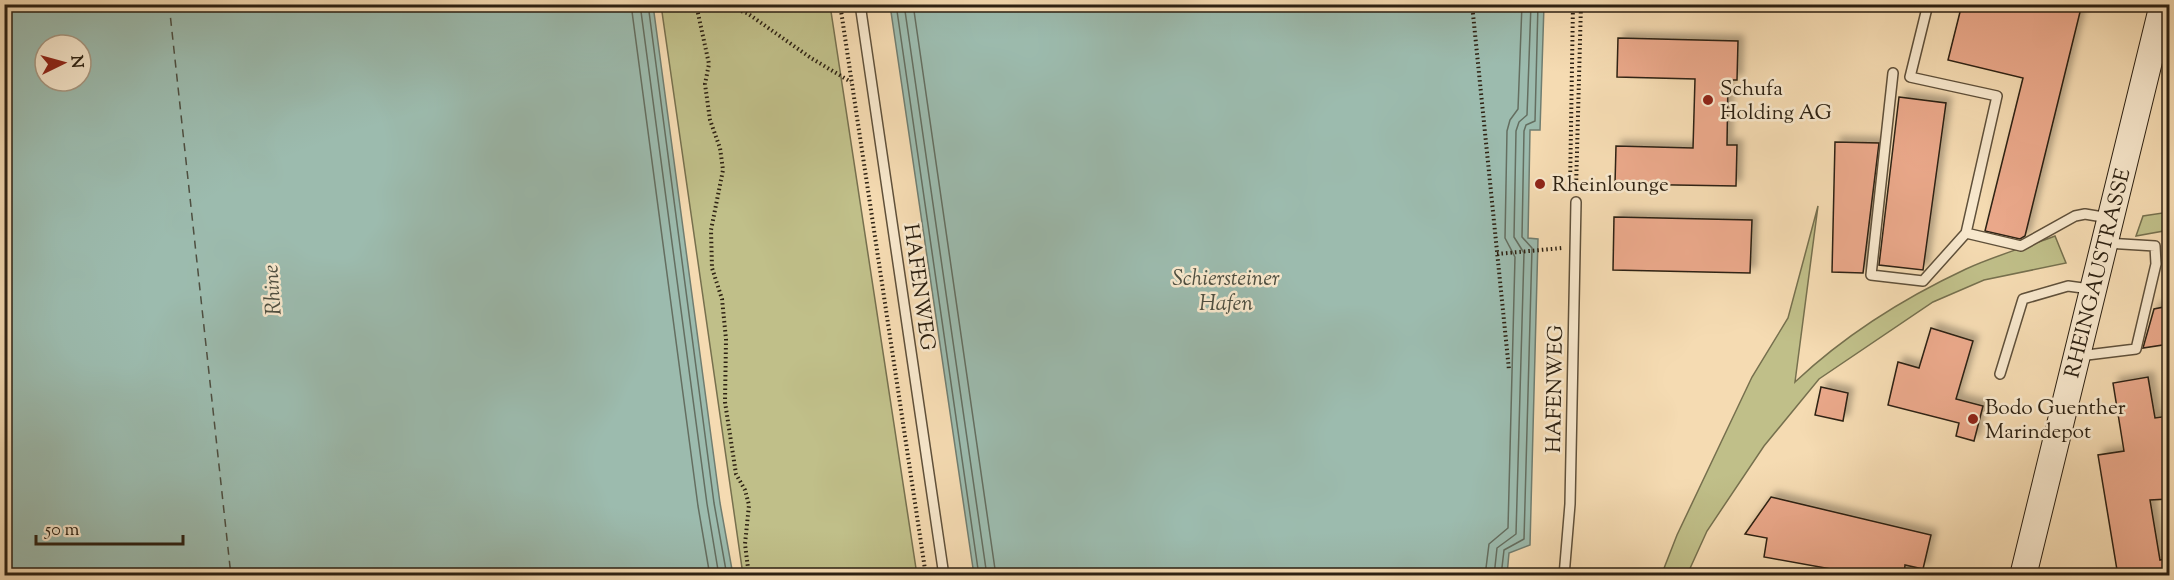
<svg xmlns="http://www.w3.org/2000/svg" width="2174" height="580" viewBox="0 0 2174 580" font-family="'Sorts Mill Goudy',serif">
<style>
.green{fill:#c0bf89;stroke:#76704e;stroke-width:1.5}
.water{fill:#9cbbae;stroke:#707d70;stroke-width:1.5;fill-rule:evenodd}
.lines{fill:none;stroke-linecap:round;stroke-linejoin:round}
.shore{stroke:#646e60;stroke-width:1.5}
.ferry{stroke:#4e4f41;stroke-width:1.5;stroke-dasharray:8 6;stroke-linecap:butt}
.building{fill:#eaa88a;stroke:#2d2112;stroke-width:1.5;filter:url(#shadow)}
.service-casing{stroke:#5f503a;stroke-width:12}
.secondary-casing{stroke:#2d2112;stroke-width:28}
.path{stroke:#2d2112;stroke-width:4;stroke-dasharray:1.5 3;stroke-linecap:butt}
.service{stroke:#f8e8cd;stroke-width:9}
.secondary{stroke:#f8e8cd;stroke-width:26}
.poi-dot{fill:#8f2418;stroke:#f8e8cd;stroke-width:2}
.labels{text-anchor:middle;stroke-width:5;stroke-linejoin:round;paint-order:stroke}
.poi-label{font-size:21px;fill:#2d2112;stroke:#f8e8cd;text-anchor:start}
.street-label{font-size:21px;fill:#2d2112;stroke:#f8e8cd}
.water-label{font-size:22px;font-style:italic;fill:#4e4f41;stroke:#f8e8cd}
</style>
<defs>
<filter id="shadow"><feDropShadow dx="5.5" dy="-5.5" stdDeviation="3" flood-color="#0004"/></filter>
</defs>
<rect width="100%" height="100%" fill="#f5dbb2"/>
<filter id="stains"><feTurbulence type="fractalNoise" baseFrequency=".00333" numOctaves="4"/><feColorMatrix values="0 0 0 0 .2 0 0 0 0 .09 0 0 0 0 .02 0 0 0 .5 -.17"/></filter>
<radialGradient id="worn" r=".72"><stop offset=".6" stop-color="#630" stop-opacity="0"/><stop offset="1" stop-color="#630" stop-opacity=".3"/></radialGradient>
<!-- green -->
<path class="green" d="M 661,5 L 830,5 L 917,575 L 743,575 Z
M 1818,206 L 1795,382 C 1845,335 1904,298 1966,269 C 1994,256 2026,247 2055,236 L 2066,263 L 1984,280 L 1933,302 L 1819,379 L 1764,446 L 1707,531 L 1687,575 L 1661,576 L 1677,535 L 1752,377 L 1788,318 Z
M 2169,212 L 2169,230 L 2136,236 L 2143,216 Z"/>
<!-- water -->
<path class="water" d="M 4,5 L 653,5 L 720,503 L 733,575 L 5,575 ZM 45,45 L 81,45 L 81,81 L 45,81 Z
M 890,5 L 1544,5 L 1540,130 L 1530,130 L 1528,238 L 1538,239 L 1530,545 L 1509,553 L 1507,575 L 974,575 Z"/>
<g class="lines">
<!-- shore -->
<path class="shore" d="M 631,4 L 698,506 L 710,576
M 640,4 L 707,504 L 719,576
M 648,4 L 714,503 L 727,576
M 896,4 L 979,576
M 904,4 L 987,576
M 913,4 L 996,576
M 1485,576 L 1489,544 L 1508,528 L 1515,257 L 1505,238 L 1507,131 L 1510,120 L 1518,109 L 1522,4
M 1494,576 L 1497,548 L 1516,534 L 1524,253 L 1514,237 L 1516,131 L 1519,122 L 1527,115 L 1531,4
M 1501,576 L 1504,550 L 1524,539 L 1532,248 L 1522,237 L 1524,131 L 1526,125 L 1535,121 L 1538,4"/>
<!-- ferry -->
<path class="ferry" d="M 169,4 L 231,576"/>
</g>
<!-- building -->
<path class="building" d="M 1962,4 L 2082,4 L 2025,236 L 2020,239 L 1985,231 L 2023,78 L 1948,60 Z
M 1618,38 L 1738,41 L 1737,80 L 1728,80 L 1727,145 L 1737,145 L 1736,186 L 1615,184 L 1616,146 L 1693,148 L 1695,79 L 1617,77 Z
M 1899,97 L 1946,103 L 1923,270 L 1879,265 Z
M 1835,142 L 1879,143 L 1863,273 L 1832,272 Z
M 1614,217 L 1752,220 L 1750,273 L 1613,270 Z
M 2169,306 L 2169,344 L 2143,348 L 2154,309 Z
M 1931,328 L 1973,341 L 1956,399 L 1983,406 L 1974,441 L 1956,436 L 1959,423 L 1888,405 L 1898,362 L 1919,368 Z
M 2148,377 L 2155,418 L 2169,416 L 2169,499 L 2150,500 L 2160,560 L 2169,558 L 2169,576 L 2118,576 L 2098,455 L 2124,451 L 2113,383 Z
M 1821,387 L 1848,393 L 1843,421 L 1815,415 Z
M 1771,497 L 1931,535 L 1923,569 L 1905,565 L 1904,576 L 1870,576 L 1764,557 L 1767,538 L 1745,534 Z"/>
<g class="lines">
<!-- service casing -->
<g class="service-casing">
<path id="service" d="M 860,4 L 944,576
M 1928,4 L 1910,77 L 1997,96 L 1966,233 L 2021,246 L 2075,216 L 2085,214 L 2109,218
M 1893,73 L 1871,275 L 1923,281 L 1966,233
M 2079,356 L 2136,349 L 2156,264 L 2155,246 L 2106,243
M 2000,374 L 2023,299 L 2068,286 L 2090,289
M 1564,576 L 1570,504 L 1576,202"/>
</g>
<!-- secondary casing -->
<g class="secondary-casing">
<path id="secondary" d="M 2023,576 L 2163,4"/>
</g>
<!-- path -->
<path class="path" d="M 696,4 L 709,64 L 705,84 L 710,120 L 720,148 L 723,170 L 711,230 L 712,268 L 722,299 L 726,339 L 725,402 L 736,474 L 745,490 L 749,505 L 745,544 L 749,576
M 720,4 L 747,13 L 811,58 L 851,82
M 840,4 L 926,576
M 1472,4 L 1509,370
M 1576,189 L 1581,4
M 1570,190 L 1573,4
M 1497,254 L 1562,248"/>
<!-- service -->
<use href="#service" class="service"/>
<!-- secondary -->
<use href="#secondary" class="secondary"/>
</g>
<!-- markers -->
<g class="poi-dot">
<circle cx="1708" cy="100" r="6"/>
<circle cx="1540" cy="184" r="6"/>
<circle cx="1973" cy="419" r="6"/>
</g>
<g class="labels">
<!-- poi labels -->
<g class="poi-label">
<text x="1720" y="95">Schufa<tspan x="1720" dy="24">Holding AG</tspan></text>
<text x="1552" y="191">Rheinlounge</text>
<text x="1985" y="414">Bodo Guenther<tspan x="1985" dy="24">Marindepot</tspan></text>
</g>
<!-- street labels -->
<g class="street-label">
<text transform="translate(2097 273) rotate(-76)" y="7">RHEINGAUSTRASSE</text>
<text transform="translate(920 287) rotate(82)" y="7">HAFENWEG</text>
<text transform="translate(1554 389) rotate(-89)" y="7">HAFENWEG</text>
</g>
<!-- water labels -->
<g class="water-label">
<text x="1226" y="285">Schiersteiner<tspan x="1226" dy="25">Hafen</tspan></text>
<text transform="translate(271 290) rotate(-94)" y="8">Rhine</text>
</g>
</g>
<!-- margin -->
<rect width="2174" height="580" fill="none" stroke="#f5dbb2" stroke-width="24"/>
<rect x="6" y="6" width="2162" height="568" fill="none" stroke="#2d2112" stroke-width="3"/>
<rect x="12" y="12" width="2150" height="556" fill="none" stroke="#2d2112" stroke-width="1.5"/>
<!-- north arrow -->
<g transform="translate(63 63) rotate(85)"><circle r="28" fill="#f8e8cd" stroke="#a79882" stroke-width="1.5"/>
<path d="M0-4.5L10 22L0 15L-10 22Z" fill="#8f2418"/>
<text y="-9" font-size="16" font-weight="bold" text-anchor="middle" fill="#2d2112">N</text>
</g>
<!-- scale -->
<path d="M36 535v9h147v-9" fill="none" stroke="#2d2112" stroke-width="3"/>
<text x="45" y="535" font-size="18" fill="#2d2112" stroke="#f8e8cd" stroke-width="4.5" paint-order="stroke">50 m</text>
<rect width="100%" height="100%" filter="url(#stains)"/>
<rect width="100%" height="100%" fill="url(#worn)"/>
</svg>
